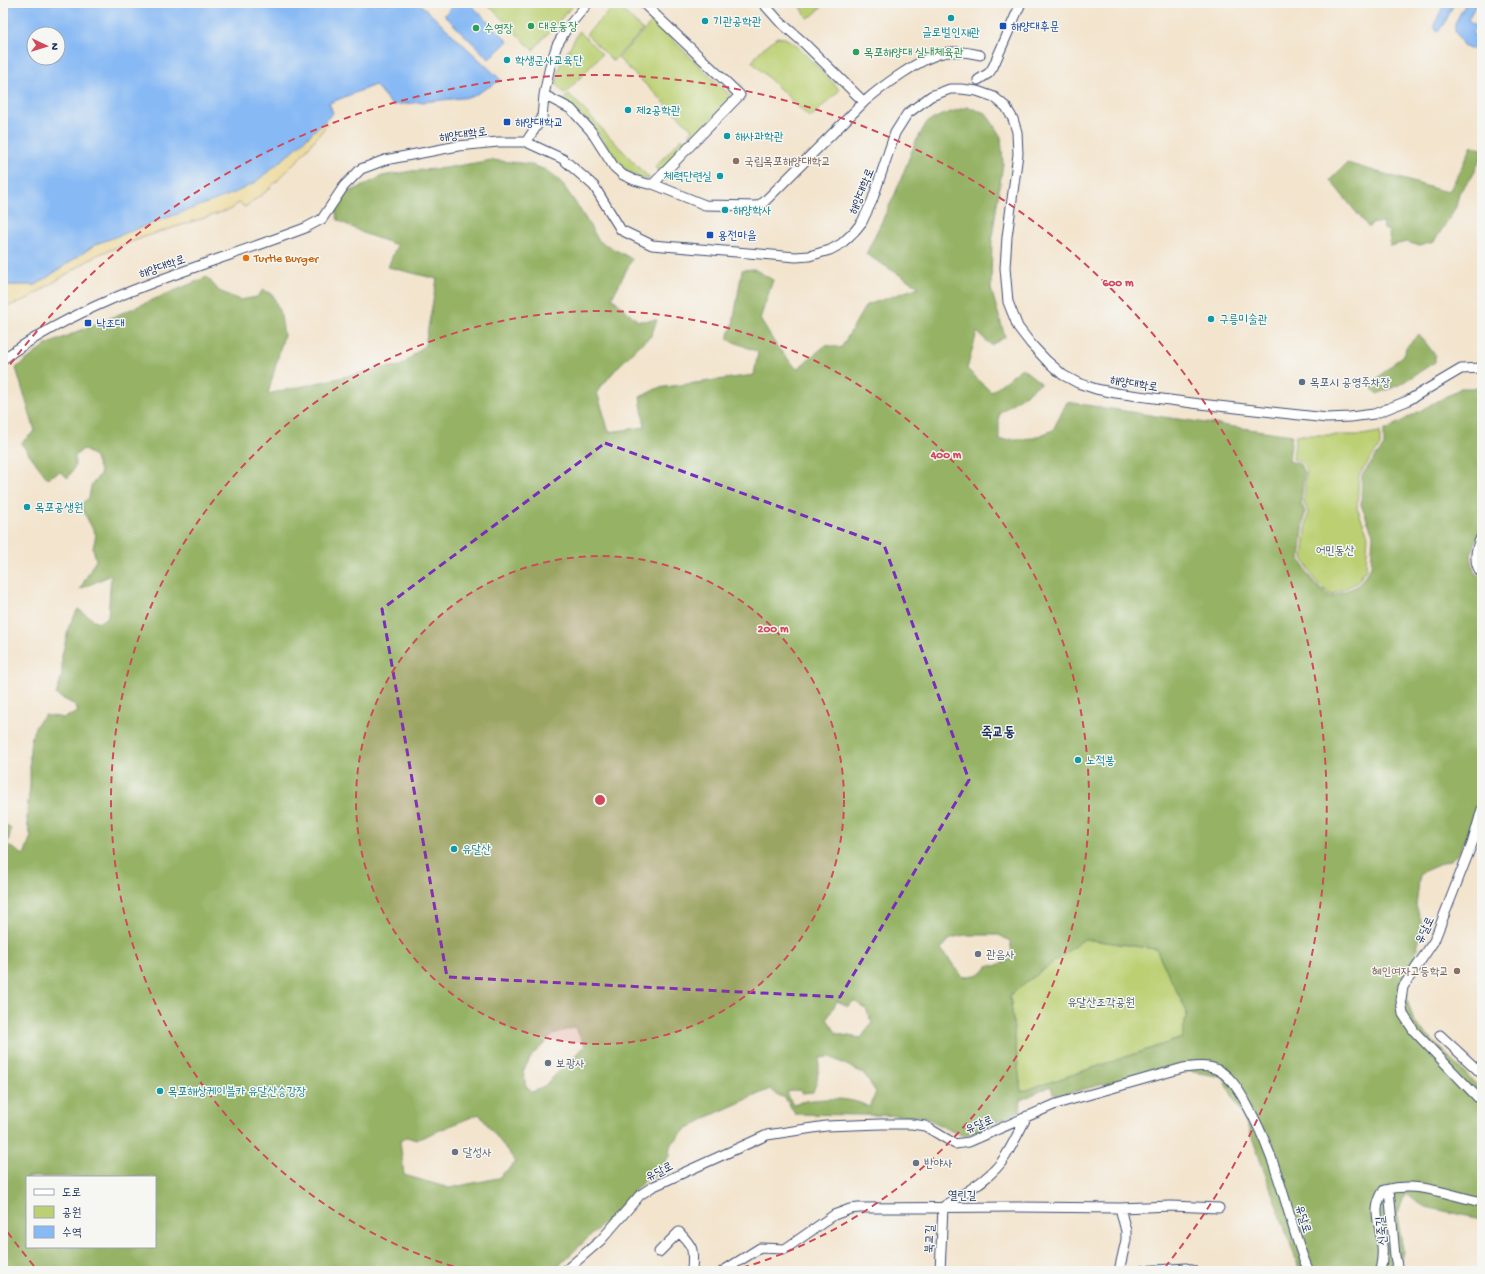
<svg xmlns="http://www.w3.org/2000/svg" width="1485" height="1274" viewBox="0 0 1485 1274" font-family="'Gochi Hand','Poor Story',sans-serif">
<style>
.green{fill:#bcd073;stroke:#6c8068}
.forest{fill:#95b265;stroke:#587062;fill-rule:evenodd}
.sand{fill:#eeda9e;stroke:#84847e}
.water{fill:#87b9f4;stroke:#5174a9;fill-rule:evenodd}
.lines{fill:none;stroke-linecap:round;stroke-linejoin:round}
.minor-casing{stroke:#3b4a6f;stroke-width:11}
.minor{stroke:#fff;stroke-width:9}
.marked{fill:none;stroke:#7b2cbf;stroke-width:3;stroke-dasharray:8 5;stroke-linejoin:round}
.ring{fill:none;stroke:#d1495b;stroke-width:2;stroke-dasharray:7 5}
.culture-dot{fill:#0f9aa8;stroke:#f6f6f2;stroke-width:1.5}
.leisure-dot{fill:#2e9e5b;stroke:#f6f6f2;stroke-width:1.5}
.transit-dot{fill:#1a4fb4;stroke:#f6f6f2;stroke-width:1.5}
.education-dot{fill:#8d6e63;stroke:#f6f6f2;stroke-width:1.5}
.food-dot{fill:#e8710a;stroke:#f6f6f2;stroke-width:1.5}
.service-dot{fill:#5c6f8a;stroke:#f6f6f2;stroke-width:1.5}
.worship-dot{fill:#6b7280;stroke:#f6f6f2;stroke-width:1.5}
.labels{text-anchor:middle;stroke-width:3;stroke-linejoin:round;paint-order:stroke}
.culture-label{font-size:12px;fill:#0d838f;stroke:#f6f6f2;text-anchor:start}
.leisure-label{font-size:12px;fill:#27864d;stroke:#f6f6f2;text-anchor:start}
.transit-label{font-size:12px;fill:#164399;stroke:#f6f6f2;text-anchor:start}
.street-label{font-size:12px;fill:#1b2f5e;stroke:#f6f6f2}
.education-label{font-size:12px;fill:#785e54;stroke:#f6f6f2;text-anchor:start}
.food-label{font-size:12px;fill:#c56008;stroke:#f6f6f2;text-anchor:start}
.service-label{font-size:12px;fill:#4e5e75;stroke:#f6f6f2;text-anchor:start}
.park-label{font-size:12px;fill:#435763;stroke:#f6f6f2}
.worship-label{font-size:12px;fill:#5b616d;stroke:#f6f6f2;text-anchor:start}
.quarter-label{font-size:14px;font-weight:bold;fill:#1b2f5e;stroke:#f6f6f2}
.centre{fill:#d1495b;stroke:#f6f6f2;stroke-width:2}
.ring-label{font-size:12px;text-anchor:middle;font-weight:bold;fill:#d1495b;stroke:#f6f6f2;stroke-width:3;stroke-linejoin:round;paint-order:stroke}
</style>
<rect width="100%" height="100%" fill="#f6f6f2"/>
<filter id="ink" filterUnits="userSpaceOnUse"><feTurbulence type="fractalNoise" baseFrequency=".025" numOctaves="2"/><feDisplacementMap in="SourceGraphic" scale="8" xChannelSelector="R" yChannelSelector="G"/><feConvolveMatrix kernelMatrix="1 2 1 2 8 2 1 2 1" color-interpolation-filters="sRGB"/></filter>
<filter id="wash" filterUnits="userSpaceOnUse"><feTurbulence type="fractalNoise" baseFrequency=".012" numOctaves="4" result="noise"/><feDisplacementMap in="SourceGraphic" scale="16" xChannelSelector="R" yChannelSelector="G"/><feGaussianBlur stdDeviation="0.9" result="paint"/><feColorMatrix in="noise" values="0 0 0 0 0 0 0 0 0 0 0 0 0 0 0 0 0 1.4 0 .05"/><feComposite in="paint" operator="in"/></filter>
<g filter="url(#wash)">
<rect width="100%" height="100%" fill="#f3e4cd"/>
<!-- green -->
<path class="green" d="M 486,3 L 575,3 L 533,50 Z
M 799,3 L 824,3 L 825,4 L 812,16 L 807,18 Z
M 616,4 L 643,30 L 613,61 L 586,34 Z
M 653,21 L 732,97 L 693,138 L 689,135 L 693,130 L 618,58 Z
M 579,31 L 602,54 L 565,94 L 556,84 L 560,65 Z
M 777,37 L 785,38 L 795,44 L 840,90 L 810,118 L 752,62 L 760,51 Z
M 569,94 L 641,170 L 649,177 L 649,179 C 644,180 640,178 635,175 C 613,166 611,148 597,132 C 587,120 575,110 563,101 Z
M 682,138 L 687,143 L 687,145 L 660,173 L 655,167 Z
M 1380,432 L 1380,446 L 1359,475 L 1357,508 L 1368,535 L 1366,568 L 1357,583 L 1331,595 L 1316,583 L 1303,558 L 1308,511 L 1304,504 L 1306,471 L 1302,462 L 1293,459 L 1296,435 L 1362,435 Z
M 1084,939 L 1156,949 L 1187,1012 L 1182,1038 L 1021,1092 L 1010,995 Z"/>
<!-- forest -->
<path class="forest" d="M 967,107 L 986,113 L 1001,137 L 1003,164 L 992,237 L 991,289 L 1005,337 L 991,345 L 977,332 L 967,369 L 991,392 L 1022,368 L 1041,383 L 999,413 L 999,440 L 1034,438 L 1053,430 L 1067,402 L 1156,416 L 1292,435 L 1289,461 L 1300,464 L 1304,473 L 1301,504 L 1305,511 L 1300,559 L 1314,584 L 1331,597 L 1358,586 L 1371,566 L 1373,534 L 1361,505 L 1362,475 L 1384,446 L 1384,431 L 1461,388 L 1482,388 L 1482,526 L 1471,555 L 1474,572 L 1482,578 L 1482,801 L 1459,853 L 1450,860 L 1420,873 L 1416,906 L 1422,923 L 1417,949 L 1403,987 L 1414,1022 L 1482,1090 L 1482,1219 L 1425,1207 L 1405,1194 L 1397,1216 L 1403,1251 L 1398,1271 L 1300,1271 L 1249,1129 L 1223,1077 L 1187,1071 L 1100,1085 L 1062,1095 L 1053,1094 L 1051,1086 L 1021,1100 L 1020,1111 L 964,1136 L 945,1128 L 924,1116 L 795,1114 L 785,1098 L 778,1095 L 770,1089 L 712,1115 L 686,1129 L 670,1146 L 669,1156 L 658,1174 L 644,1181 L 604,1223 L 555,1269 L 545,1271 L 3,1271 L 3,823 L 11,829 L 7,845 L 24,855 L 31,836 C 23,817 29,804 30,785 C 31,766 27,748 34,730 C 36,724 41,719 45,715 L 64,718 L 78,712 L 75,705 L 56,695 L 62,675 L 62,656 L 69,626 L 78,609 L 98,623 L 108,617 L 111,575 L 80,589 L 96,560 L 93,548 L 96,535 L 80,505 L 89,498 L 91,486 L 101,473 L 94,456 L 83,449 L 75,456 L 75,466 L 68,478 L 60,472 L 47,478 L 21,443 L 35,431 L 16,368 L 46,345 L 207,277 L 219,291 L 240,300 L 257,297 L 263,290 L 273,295 L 281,316 L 284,335 L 268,394 L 383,368 L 401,366 L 425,345 L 437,279 L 388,267 L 397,245 L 365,234 L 338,220 L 334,203 L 344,194 L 363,186 L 382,176 L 412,171 L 445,168 L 492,160 L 529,164 L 546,170 L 561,182 L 579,208 L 599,241 L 632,259 L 612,298 L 638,321 L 657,320 L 651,336 L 641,344 L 616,369 L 597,392 L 609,432 L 645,427 L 640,397 L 658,388 L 754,375 L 758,352 L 727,339 L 733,324 L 742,270 L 754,269 L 773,280 L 760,319 L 777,347 L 797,369 L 826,345 L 841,348 L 866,305 L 879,301 L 919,287 L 866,254 L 895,194 L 915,143 L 927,122 L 945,114 ZM 965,935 L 999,935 L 1010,941 L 1013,958 L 995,966 L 989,965 L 981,974 L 963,977 L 941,949 L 951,938 ZM 1084,939 L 1156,949 L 1187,1012 L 1182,1038 L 1021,1092 L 1010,995 ZM 837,1001 L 848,1006 L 854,1001 L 866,1009 L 872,1023 L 861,1038 L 837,1034 L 827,1019 ZM 575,1027 L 585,1046 L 542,1088 L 532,1092 L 526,1087 L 523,1071 L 533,1054 L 542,1046 L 553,1034 ZM 830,1057 L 863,1073 L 876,1092 L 870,1107 C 865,1105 859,1102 853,1101 C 837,1097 809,1099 793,1104 L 790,1100 L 787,1092 L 799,1090 L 802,1093 L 813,1092 L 817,1080 L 820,1058 ZM 479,1114 L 516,1162 L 498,1178 L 449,1188 L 404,1175 L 400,1141 L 407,1137 L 416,1140 ZM 27,1177 L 155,1177 L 155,1247 L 27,1247 Z
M 1472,146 L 1482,148 L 1482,157 L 1472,176 L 1459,193 L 1456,207 L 1434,242 L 1419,246 L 1407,242 L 1390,246 L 1389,231 L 1384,229 L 1382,222 L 1371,224 L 1369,228 L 1330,180 L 1347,163 L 1443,191 L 1450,190 Z
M 1419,334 L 1435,355 L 1435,362 L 1399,385 L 1377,394 L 1369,386 L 1405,353 L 1406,347 Z"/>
<!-- sand -->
<path class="sand" d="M 325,121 L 327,125 L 296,162 L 268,190 L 245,207 L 239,203 L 229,210 L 147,236 L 97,255 L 27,299 L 3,308 L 3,285 L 36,285 L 96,244 L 253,184 Z"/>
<!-- water -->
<path class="water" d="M 3,3 L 419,3 L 501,80 L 471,97 L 392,105 L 375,85 L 329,103 L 333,113 L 293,151 L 253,184 L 232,194 L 96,244 L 36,285 L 3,285 ZM 34,34 L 58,34 L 58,58 L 34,58 Z
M 456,3 L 469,3 L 508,41 L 489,59 L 444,15 Z
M 1445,3 L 1454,3 L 1444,25 L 1441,27 L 1437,32 L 1434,25 Z
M 1466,3 L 1477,3 L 1468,19 L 1472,24 L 1482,23 L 1482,29 L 1475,29 L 1472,32 L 1475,36 L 1482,39 L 1482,53 L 1463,45 L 1455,31 L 1455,23 Z"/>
</g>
<g filter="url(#ink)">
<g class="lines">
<!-- minor casing -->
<g class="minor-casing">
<path id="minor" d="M 643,3 L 740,95 L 653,184
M 763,3 L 779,21 L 804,43 L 864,102
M 978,80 L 989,73 L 993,67 L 1021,3
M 544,95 L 571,109 L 591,131 L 614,167 L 623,175 L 634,180 L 648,184 L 653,184 L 705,205 L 757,206 L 764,202 L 864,102 C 881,87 922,57 943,53 C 956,50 968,52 980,55
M 526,142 L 542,118 L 544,95 L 550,66 L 557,45 L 567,28 L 588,3
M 3,359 C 93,294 203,267 305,228 L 322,219 L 344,186 L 361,169 L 385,160 L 458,146 L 498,142 L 526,142 L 563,159 L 594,186 L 621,230 L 652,245 L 796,257 L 809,256 L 830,250 L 841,244 L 854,232 L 862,222 L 872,201 L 895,133 L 907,114 L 931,96 L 950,89 L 961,89 L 977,91 L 994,97 L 1006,107 L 1013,119 L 1017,132 L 1018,154 L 1007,237 L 1005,268 L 1008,302 L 1018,327 L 1031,344 L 1047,361 L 1063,375 L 1078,383 L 1096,389 L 1116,393 L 1200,404 L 1327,418 L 1350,417 L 1374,414 L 1407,401 L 1461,369 L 1482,368
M 1482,535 C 1476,548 1472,562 1482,574
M 1482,809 L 1472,844 L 1434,941 L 1403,987 L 1401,1000 L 1403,1014 L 1414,1031 L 1482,1102
M 1440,1035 L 1482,1074
M 1389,1189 L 1395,1256 L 1398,1271
M 659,1252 L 679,1232 C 695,1249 693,1249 692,1271
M 565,1271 L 601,1240 L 640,1195 L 652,1187 L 767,1135 L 826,1126 L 881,1124 L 912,1124 L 925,1126 L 955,1144 L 969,1142 L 1056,1104 L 1183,1068 C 1193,1067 1204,1065 1213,1068 C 1229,1073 1238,1089 1246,1103 C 1266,1138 1278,1175 1289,1213 C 1295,1232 1300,1253 1309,1271
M 723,1271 L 760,1248 L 785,1249 L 834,1215 L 850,1209 L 859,1208 L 1018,1207 L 1120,1208 L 1171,1206 L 1219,1208
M 940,1271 L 943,1207 C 964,1193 991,1179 1005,1157 C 1013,1144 1020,1130 1027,1116
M 1119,1271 L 1126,1240 L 1126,1231 L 1120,1208
M 1141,1271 L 1186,1268 L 1194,1271
M 1380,1271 C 1382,1262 1383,1255 1382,1246 C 1381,1223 1370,1212 1384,1190 C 1419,1181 1448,1195 1482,1202"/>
</g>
<!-- minor -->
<use href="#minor" class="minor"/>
</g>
</g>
<!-- marked area -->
<path class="marked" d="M 605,443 L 884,545 L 969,780 L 840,997 L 447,977 L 382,609 Z"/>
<!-- distance rings -->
<circle cx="600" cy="800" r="244" fill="#d1495b" fill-opacity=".12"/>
<g class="ring">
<circle cx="600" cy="800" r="244"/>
<path d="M465 1270A489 489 0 1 1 735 1270"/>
<path d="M34 1266A733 733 0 0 1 3 1226M3 374A733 733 0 1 1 1166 1266"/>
</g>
<!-- markers -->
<g class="culture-dot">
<circle cx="951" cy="18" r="4"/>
<circle cx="705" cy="21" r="4"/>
<circle cx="507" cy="60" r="4"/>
<circle cx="628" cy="110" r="4"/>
<circle cx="727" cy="136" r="4"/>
<circle cx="720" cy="176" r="4"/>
<circle cx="725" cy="210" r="4"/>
<circle cx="1211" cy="319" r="4"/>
<circle cx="27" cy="507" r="4"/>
<circle cx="1078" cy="760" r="4"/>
<circle cx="454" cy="849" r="4"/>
<circle cx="160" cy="1091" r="4"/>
</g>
<g class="leisure-dot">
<circle cx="531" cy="26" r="4"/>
<circle cx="476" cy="28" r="4"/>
<circle cx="856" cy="52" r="4"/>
</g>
<g class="transit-dot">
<rect x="999" y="22" width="8" height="8" rx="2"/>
<rect x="503" y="118" width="8" height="8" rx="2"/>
<rect x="706" y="231" width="8" height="8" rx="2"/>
<rect x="84" y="319" width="8" height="8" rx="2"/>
</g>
<g class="education-dot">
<circle cx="736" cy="161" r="4"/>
<circle cx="1457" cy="971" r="4"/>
</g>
<circle class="food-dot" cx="246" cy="258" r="4"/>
<circle class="service-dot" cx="1302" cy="382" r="4"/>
<g class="worship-dot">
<circle cx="978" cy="954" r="4"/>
<circle cx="548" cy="1063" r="4"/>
<circle cx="455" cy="1152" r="4"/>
<circle cx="916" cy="1163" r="4"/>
</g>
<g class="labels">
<!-- culture labels -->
<g class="culture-label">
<text x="713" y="25">기관공학관</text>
<text x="951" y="36" text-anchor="middle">글로벌인재관</text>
<text x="515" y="64">학생군사교육단</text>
<text x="636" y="114">제2공학관</text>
<text x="735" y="140">해사과학관</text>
<text x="712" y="180" text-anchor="end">체력단련실</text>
<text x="733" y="214">해양학사</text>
<text x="1219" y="323">구릉미술관</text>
<text x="35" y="511">목포공생원</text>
<text x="1086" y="764">노적봉</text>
<text x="462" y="853">유달산</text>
<text x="168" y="1095">목포해상케이블카 유달산승강장</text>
</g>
<!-- leisure labels -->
<g class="leisure-label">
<text x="539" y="30">대운동장</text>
<text x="484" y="32">수영장</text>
<text x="864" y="56">목포해양대 실내체육관</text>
</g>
<!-- transit labels -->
<g class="transit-label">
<text x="1011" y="30">해양대후문</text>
<text x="515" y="126">해양대학교</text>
<text x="718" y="239">용전마을</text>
<text x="96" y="327">낙조대</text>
</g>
<!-- street labels -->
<g class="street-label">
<text transform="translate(463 134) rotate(-8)" y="4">해양대학로</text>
<text transform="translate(861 191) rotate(-68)" y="4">해양대학로</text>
<text transform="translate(162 266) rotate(-19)" y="4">해양대학로</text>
<text transform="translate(1134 383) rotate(9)" y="4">해양대학로</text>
<text transform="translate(1424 930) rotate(-64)" y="4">유달로</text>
<text transform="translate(979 1124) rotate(-22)" y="4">유달로</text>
<text transform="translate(659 1171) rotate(-26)" y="4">유달로</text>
<text x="962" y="1199">열린길</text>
<text transform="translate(1304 1219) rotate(73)" y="4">유달로</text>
<text transform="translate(1381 1231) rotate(-95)" y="4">신죽길</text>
<text transform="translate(929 1239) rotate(-88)" y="4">북교길</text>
</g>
<!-- education labels -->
<g class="education-label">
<text x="744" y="165">국립목포해양대학교</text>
<text x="1449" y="975" text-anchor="end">혜인여자고등학교</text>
</g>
<!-- food labels -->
<g class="food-label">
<text x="254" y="262">Turtle Burger</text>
</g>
<!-- service labels -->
<g class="service-label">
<text x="1310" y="386">목포시 공영주차장</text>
</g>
<!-- park labels -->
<g class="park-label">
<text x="1335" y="554">어민동산</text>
<text x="1101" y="1006">유달산조각공원</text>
</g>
<!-- worship labels -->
<g class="worship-label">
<text x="986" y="958">관음사</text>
<text x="556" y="1067">보광사</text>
<text x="463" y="1156">달성사</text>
<text x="924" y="1167">반야사</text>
</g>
<!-- quarter labels -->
<g class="quarter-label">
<text x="998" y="736">죽교동</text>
</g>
</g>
<circle cx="600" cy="800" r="6" class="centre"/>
<g class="ring-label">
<text x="1118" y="286">600 m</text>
<text x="946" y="458">400 m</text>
<text x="773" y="632">200 m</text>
</g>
<!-- margin -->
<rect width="1485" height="1274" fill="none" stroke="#f6f6f2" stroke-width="16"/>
<!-- legend -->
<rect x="26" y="1176" width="130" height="72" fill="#f6f6f2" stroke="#9ea6b7"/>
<rect x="34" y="1189" width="20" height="6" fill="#ffffff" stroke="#9ea6b7"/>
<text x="62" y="1196" font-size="12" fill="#1b2f5e">도로</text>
<rect x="34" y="1206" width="20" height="12" fill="#bcd073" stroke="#9ea6b7"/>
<text x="62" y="1216" font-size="12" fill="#1b2f5e">공원</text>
<rect x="34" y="1226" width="20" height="12" fill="#87b9f4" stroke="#9ea6b7"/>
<text x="62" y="1236" font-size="12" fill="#1b2f5e">수역</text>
<!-- north arrow -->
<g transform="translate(46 46) rotate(94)"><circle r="19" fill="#f6f6f2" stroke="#9ea6b7"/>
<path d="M0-3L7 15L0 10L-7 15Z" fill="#d1495b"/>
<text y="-6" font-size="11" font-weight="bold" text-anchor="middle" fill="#1b2f5e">N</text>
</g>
</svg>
